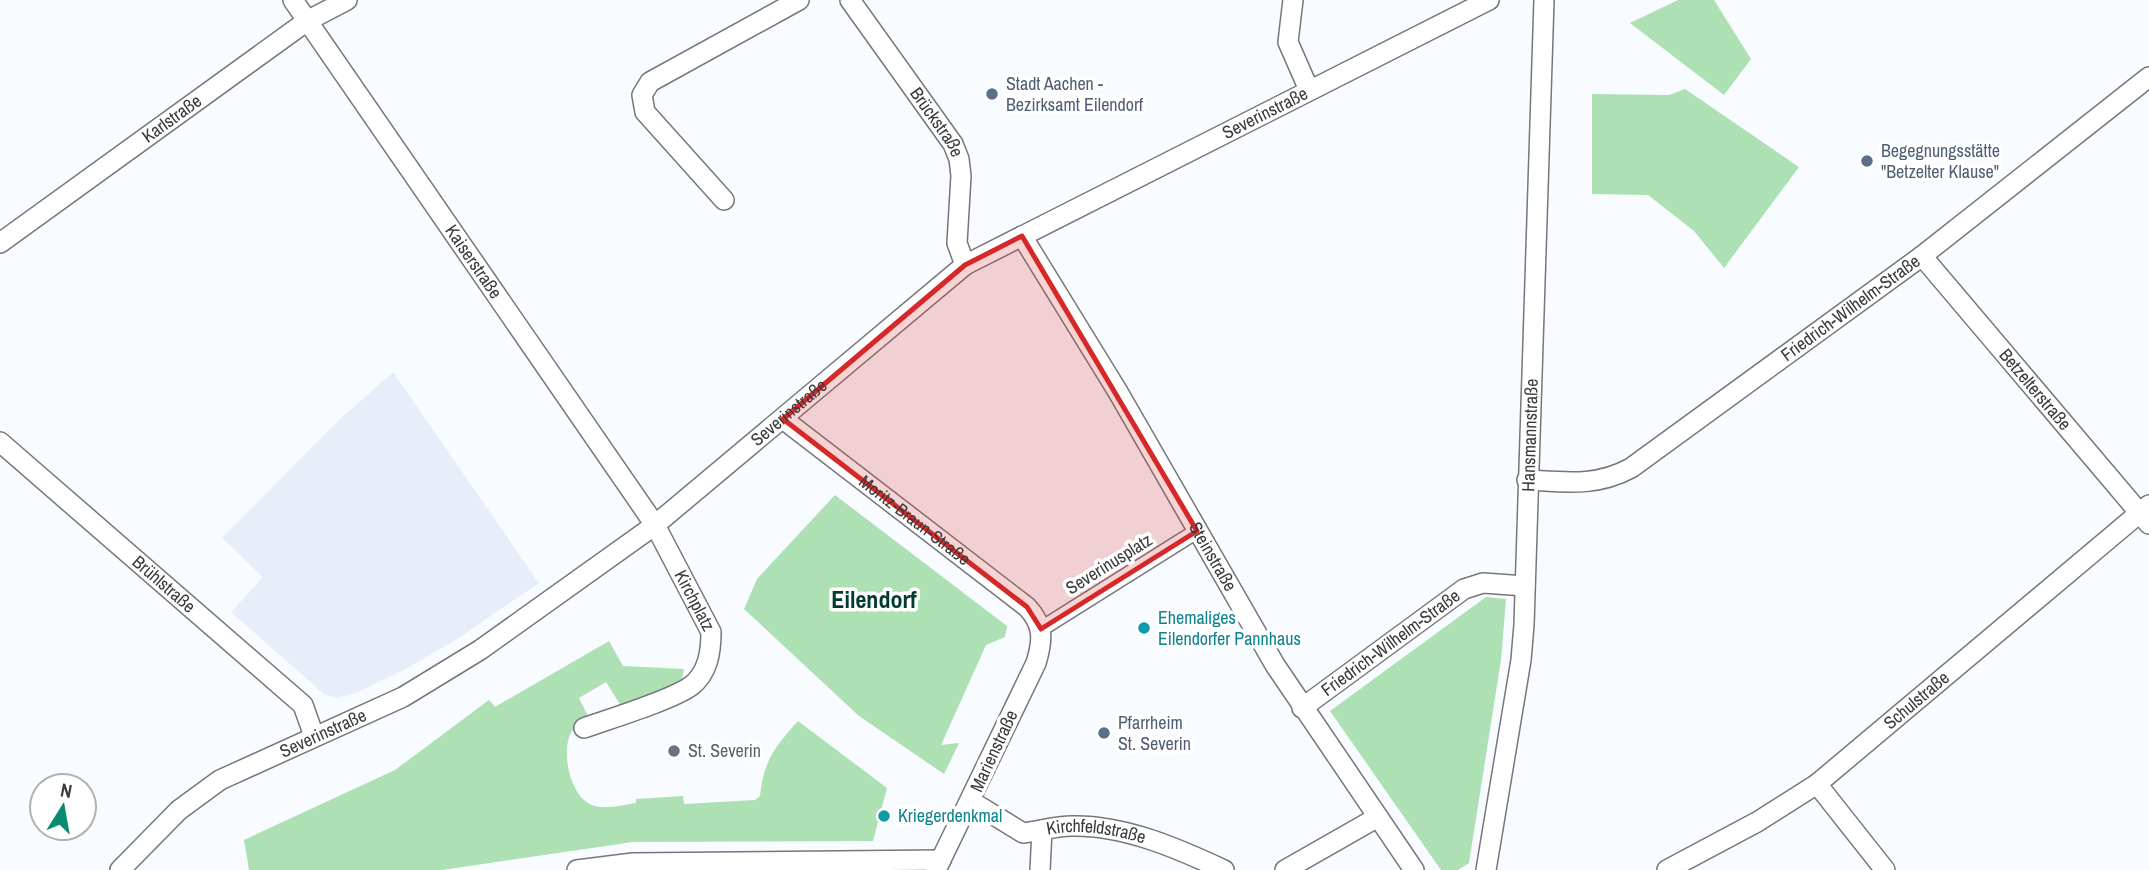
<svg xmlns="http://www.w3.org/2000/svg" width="2149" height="870" viewBox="0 0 2149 870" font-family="'Archivo Narrow',sans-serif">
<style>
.built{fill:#e8eef9}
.green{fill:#ade0b2}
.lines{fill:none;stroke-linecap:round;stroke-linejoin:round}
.pedestrian-casing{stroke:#76777b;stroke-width:17}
.minor-casing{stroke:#76777b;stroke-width:22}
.pedestrian{stroke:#fff;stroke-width:14}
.minor{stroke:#fff;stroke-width:19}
.marked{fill:#d62828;fill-opacity:0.2;stroke:#d62828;stroke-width:5;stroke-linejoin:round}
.service-dot{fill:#5c6f8a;stroke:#fff;stroke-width:2.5}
.culture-dot{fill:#0f9aa8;stroke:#fff;stroke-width:2.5}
.worship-dot{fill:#6b7280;stroke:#fff;stroke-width:2.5}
.labels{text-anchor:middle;stroke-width:7;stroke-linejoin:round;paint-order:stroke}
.service-label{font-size:18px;fill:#4e5e75;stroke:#fff;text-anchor:start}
.street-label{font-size:18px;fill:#3a3b3d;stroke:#fff}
.culture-label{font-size:18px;fill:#0d838f;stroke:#fff;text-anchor:start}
.worship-label{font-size:18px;fill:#5b616d;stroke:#fff;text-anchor:start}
.district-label{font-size:24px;font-weight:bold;fill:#023c2f;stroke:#fff}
</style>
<rect width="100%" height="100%" fill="#f8fbff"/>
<!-- built -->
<path class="built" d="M 393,372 L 539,583 L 457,639 L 404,670 L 356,693 L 336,698 L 324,694 L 231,612 L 263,577 L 222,538 L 338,421 Z"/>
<!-- green -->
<path class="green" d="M 1678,0 L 1714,0 L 1751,59 L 1724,95 L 1630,23 Z
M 1685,89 L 1799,167 L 1724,268 L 1694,231 L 1648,195 L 1592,194 L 1592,94 L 1669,95 Z
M 835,495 L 1007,626 L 1005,637 L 986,645 L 941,745 L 959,743 L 944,774 L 859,716 L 744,609 L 757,579 Z
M 1486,597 L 1506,599 L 1501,660 L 1469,863 L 1458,870 L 1441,870 L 1330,711 Z
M 609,641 L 623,666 L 684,669 L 682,679 L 657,694 L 621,706 L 606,682 L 579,698 L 588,716 C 583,721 575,725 572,731 C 560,750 570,797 592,805 C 605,810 623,805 636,803 L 636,799 L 683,796 L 684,804 L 755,800 L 760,796 C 764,760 774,748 798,721 L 887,788 L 873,841 L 633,842 L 442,870 L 249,870 L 244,840 L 395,770 L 489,700 L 495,707 Z"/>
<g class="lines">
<!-- pedestrian casing -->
<g class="pedestrian-casing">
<path id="pedestrian" d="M 1041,629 L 1197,531"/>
</g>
<!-- minor casing -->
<g class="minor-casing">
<g id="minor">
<path id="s1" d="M 293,0 L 655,525 L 711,632 C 711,652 708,673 691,686 C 672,700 609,719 584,728"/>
<path id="s2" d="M 850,0 L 953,144 L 959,159 L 961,176 L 957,243 L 965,265"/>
<path d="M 1293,0 L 1288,42 L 1309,90"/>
<path d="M 724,200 L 645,112 L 642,95 L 650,82 L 799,0"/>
<path id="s3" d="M 1022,236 L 1118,392 L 1275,665 L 1414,870"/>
<path id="s4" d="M 0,243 L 307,21 L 347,0"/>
<path id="s5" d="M 1922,256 L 2149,524"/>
<path id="s6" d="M 783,419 L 1027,607 C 1044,625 1043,640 1036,663 L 936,870"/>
<path id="s7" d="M 0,442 L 303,705 L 314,736"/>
<path id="s8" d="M 1527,480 C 1565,482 1596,487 1631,468 L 1922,256 L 2149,77"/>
<path id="s9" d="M 1302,708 L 1464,589 L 1483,583 L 1525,586"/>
<path d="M 1817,784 L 1885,870"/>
<path id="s10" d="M 971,801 L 1023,833 C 1039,831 1056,826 1072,826 C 1124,825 1177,848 1224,870"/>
<path id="s11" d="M 120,870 L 179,810 L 220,780 L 403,697 L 480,650 L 655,525 L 965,265 L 1489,0"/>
<path d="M 577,870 L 633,863 L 941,860"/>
<path d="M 1040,870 L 1042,830"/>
<path d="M 1285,870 L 1378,817"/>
<path id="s12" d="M 1486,870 L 1521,660 L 1524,625 L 1544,0"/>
<path id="s13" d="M 1667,870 L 1757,822 L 1817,784 L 2149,505"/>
</g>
</g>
<!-- pedestrian -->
<use href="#pedestrian" class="pedestrian"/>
<!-- minor -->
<use href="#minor" class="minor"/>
</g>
<!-- marked area -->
<path class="marked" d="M 1022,236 L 1197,531 L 1041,629 L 1027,607 L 783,419 L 965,265 Z"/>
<!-- markers -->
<g class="service-dot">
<circle cx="992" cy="94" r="7"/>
<circle cx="1867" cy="161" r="7"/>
<circle cx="1104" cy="733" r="7"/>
</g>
<g class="culture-dot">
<circle cx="1144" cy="628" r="7"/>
<circle cx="884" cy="816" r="7"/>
</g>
<circle class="worship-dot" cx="674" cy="751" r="7"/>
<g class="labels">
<!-- service labels -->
<g class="service-label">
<text x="1006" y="90">Stadt Aachen -<tspan x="1006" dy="21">Bezirksamt Eilendorf</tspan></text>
<text x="1881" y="157">Begegnungsstätte<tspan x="1881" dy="21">"Betzelter Klause"</tspan></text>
<text x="1118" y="729">Pfarrheim<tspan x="1118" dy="21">St. Severin</tspan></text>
</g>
<!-- street labels -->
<g class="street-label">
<text dy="6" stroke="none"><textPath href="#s11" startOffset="1382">Severinstraße</textPath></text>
<text dy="6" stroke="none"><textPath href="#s4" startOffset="212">Karlstraße</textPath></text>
<text dy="6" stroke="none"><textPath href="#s2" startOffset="150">Brückstraße</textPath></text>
<text dy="6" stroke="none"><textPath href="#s1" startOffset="318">Kaiserstraße</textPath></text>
<text dy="6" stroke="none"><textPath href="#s8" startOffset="378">Friedrich-Wilhelm-Straße</textPath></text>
<text dy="6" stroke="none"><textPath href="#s5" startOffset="175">Betzelterstraße</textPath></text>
<text dy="6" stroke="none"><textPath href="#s11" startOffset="816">Severinstraße</textPath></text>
<text dy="6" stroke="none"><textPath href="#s12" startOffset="438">Hansmannstraße</textPath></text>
<text dy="6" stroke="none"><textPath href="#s6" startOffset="166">Moritz-Braun-Straße</textPath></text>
<text dy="6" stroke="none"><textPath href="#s3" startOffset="373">Steinstraße</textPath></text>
<text transform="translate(1109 564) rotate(-32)" y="6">Severinusplatz</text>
<text dy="6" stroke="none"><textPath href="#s7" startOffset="217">Brühlstraße</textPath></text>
<text dy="6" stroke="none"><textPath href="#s1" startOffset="723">Kirchplatz</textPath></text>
<text dy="6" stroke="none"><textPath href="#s9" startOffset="110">Friedrich-Wilhelm-Straße</textPath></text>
<text dy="6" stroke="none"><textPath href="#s13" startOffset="303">Schulstraße</textPath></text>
<text dy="6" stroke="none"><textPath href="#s11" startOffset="248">Severinstraße</textPath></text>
<text transform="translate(994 751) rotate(-65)" y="6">Marienstraße</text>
<text dy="6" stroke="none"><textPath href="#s10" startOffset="135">Kirchfeldstraße</textPath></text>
</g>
<!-- culture labels -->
<g class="culture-label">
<text x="1158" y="624">Ehemaliges<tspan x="1158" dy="21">Eilendorfer Pannhaus</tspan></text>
<text x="898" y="822">Kriegerdenkmal</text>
</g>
<!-- worship labels -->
<g class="worship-label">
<text x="688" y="757">St. Severin</text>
</g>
<!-- district labels -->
<g class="district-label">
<text x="874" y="608">Eilendorf</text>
</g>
</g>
<!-- north arrow -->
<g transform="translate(63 807) rotate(11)"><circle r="33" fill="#ffffff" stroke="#b0b1b1" stroke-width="2"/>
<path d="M0-5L12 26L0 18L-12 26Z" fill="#098b70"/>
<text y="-10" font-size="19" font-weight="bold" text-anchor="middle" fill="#3a3b3d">N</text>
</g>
</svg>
